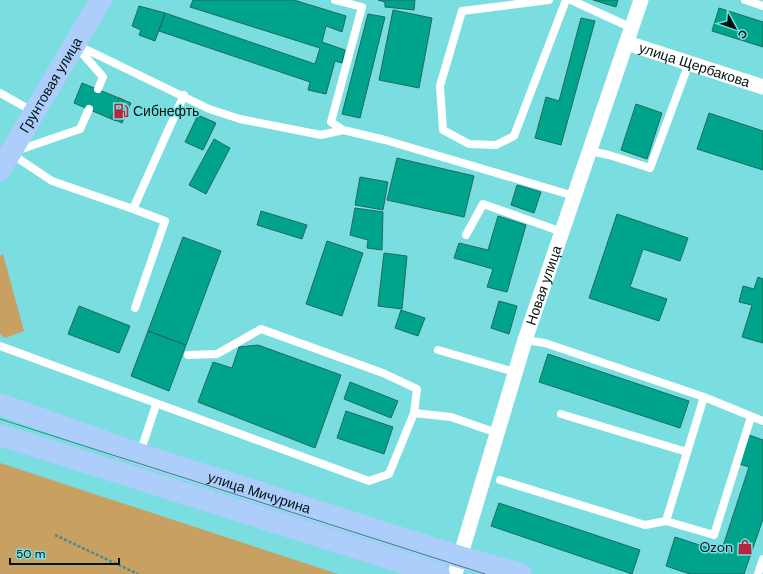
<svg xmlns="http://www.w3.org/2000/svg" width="763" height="574" viewBox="0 0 763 574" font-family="'DM Sans',sans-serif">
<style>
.green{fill:#c8a061}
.building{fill:#00a38c;stroke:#206a5c}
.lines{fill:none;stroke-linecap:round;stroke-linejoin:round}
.path{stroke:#498c8d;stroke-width:2.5;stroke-dasharray:3 2;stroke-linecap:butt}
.service{stroke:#fff;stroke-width:8}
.minor{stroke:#fff;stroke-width:15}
.primary{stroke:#adcdfa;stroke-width:22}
.tram{stroke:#427f81;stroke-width:1}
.labels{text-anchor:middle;stroke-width:3;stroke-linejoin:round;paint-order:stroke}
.street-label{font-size:14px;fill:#001212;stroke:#7adddf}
.poi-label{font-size:14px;fill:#001212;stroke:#7adddf;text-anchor:start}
</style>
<rect width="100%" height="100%" fill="#7adddf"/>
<!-- green -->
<path class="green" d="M 3,254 L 24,331 L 5,338 L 0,334 L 0,256 Z
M 0,463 L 338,574 L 0,574 Z"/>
<!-- building -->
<path class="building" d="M 193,0 L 294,0 L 346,16 L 342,32 L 326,26 L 322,42 L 345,50 L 342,63 L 335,61 L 326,94 L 308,90 L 310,82 L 159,31 L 165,13 L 315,64 L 320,48 L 190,7 Z
M 378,0 L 415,0 L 414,10 L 385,7 L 385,2 Z
M 593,0 L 618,0 L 616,7 Z
M 139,6 L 165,13 L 155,41 L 139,35 L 141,30 L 132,26 Z
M 719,8 L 763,22 L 763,47 L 712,31 Z
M 393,10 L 432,18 L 419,88 L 379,80 Z
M 368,14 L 385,17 L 360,118 L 342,114 Z
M 581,18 L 595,21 L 561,145 L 535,138 L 546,97 L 559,101 Z
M 82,83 L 124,100 L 116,121 L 74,103 Z
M 119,98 L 131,103 L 122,123 L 111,118 Z
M 636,104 L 662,113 L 647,159 L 621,150 Z
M 709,113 L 763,131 L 763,170 L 697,149 Z
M 198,115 L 216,123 L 203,150 L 185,142 Z
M 214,139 L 230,148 L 206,194 L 189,185 Z
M 397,158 L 474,176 L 464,217 L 387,200 Z
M 360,177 L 388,182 L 383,210 L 355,205 Z
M 517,185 L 541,192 L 534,213 L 511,205 Z
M 355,208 L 383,212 L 382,250 L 367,248 L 368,240 L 350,235 Z
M 261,211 L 307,225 L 302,239 L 257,225 Z
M 617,214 L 688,238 L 680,261 L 643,249 L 630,287 L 667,299 L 659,321 L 589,298 Z
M 498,216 L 526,225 L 507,292 L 487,287 L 493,269 L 454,258 L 459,243 L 488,250 Z
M 183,237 L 221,251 L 186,345 L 148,331 Z
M 327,241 L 363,253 L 342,316 L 306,304 Z
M 384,253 L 407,256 L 402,309 L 378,306 Z
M 758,277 L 763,279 L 763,343 L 742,337 L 752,305 L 739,302 L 743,286 L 754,289 Z
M 499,301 L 517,306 L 509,334 L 491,328 Z
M 79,306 L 130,326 L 119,353 L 68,334 Z
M 401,310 L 425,318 L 418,336 L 395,328 Z
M 148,331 L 186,345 L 169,391 L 131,376 Z
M 258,345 L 341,375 L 315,448 L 198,402 L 213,362 L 232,368 L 239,347 Z
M 548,354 L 689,401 L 680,428 L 539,382 Z
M 350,382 L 398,401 L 391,418 L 344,399 Z
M 346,411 L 393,427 L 384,454 L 337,438 Z
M 749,435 L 763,440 L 763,519 L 744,574 L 690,574 L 666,566 L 675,537 L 721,552 L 749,467 L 739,464 Z
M 499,503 L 640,550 L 632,574 L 491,526 Z"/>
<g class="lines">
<!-- path -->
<path class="path" d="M 55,535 L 138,574"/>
<!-- service -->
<path class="service" d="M 335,0 L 362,7 L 331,122 L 343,130
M 549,0 L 462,11 L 440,86 L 443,130 L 469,144 L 496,145 L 514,136 L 566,0
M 571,0 L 632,28
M 745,0 L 763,6
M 75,44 L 209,109 L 240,119 L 321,135 L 343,130 L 385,140 L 574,196
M 76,46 L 103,77 L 98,89
M 0,93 L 34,112
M 16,151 L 80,129 L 89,109
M 590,151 L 609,155 L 650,168 L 689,63
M 10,153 L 52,181 L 133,209 L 184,95
M 133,209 L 165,221 L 135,308
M 466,235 L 483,204 L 562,232
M 0,346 L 369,481 L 389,474 L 414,413 L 451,417 L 497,433
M 438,350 L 515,372
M 188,355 L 217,354 L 261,329 L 383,373 L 417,389 L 414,413
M 704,397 L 763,421
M 561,414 L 687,452
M 140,453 L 156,405
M 500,480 L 645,525 L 666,521 L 704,397 L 545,343 L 525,340
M 666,521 L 714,535 L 751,417
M 758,574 L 763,559"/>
<!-- minor -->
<g class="minor">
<path id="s1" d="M 627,43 L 763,87"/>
<path id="s2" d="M 455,574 L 525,340 L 641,0"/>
</g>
<!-- primary -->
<g class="primary">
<path id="s3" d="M 0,170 L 101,0"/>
<path id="s4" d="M 0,404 L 139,454 L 460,557 L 521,574"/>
<path d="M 0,435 L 439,574"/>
</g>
<!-- tram -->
<path class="tram" d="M 0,419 L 485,574"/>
</g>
<!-- icons -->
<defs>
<g id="fuel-bare" transform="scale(1.2)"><path d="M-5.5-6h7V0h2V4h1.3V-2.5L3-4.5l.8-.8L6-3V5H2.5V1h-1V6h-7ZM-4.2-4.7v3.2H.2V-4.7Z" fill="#b7263e" stroke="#7adddf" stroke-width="2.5" paint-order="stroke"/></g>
<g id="shop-bare" transform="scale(1.2)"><path d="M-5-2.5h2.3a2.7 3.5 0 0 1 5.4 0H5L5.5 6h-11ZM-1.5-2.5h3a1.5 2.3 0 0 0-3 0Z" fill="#b7263e" stroke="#7adddf" stroke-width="2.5" paint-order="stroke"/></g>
</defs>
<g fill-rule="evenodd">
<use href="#fuel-bare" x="121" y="111"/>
<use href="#shop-bare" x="745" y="547"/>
</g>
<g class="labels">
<!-- street labels -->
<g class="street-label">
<text dy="5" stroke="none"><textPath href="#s1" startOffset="71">улица Щербакова</textPath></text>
<text dy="5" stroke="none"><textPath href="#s3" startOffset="99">Грунтовая улица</textPath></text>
<text dy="5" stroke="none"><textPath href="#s2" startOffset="302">Новая улица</textPath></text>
<text dy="5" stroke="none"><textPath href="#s4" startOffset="274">улица Мичурина</textPath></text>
</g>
<!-- poi labels -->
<g class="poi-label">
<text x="133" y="116">Сибнефть</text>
<text x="733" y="552" text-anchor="end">Ozon</text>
</g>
</g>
<!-- north arrow -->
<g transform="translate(735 28) rotate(130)" stroke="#7adddf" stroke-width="3" paint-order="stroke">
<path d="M0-3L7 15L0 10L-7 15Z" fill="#001212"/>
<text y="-6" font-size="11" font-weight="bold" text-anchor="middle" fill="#001212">С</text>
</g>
<!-- scale -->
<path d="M10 558v6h109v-6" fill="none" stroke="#001212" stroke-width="2"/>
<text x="16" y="558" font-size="12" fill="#001212" stroke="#7adddf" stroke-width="3" paint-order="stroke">50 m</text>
</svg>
